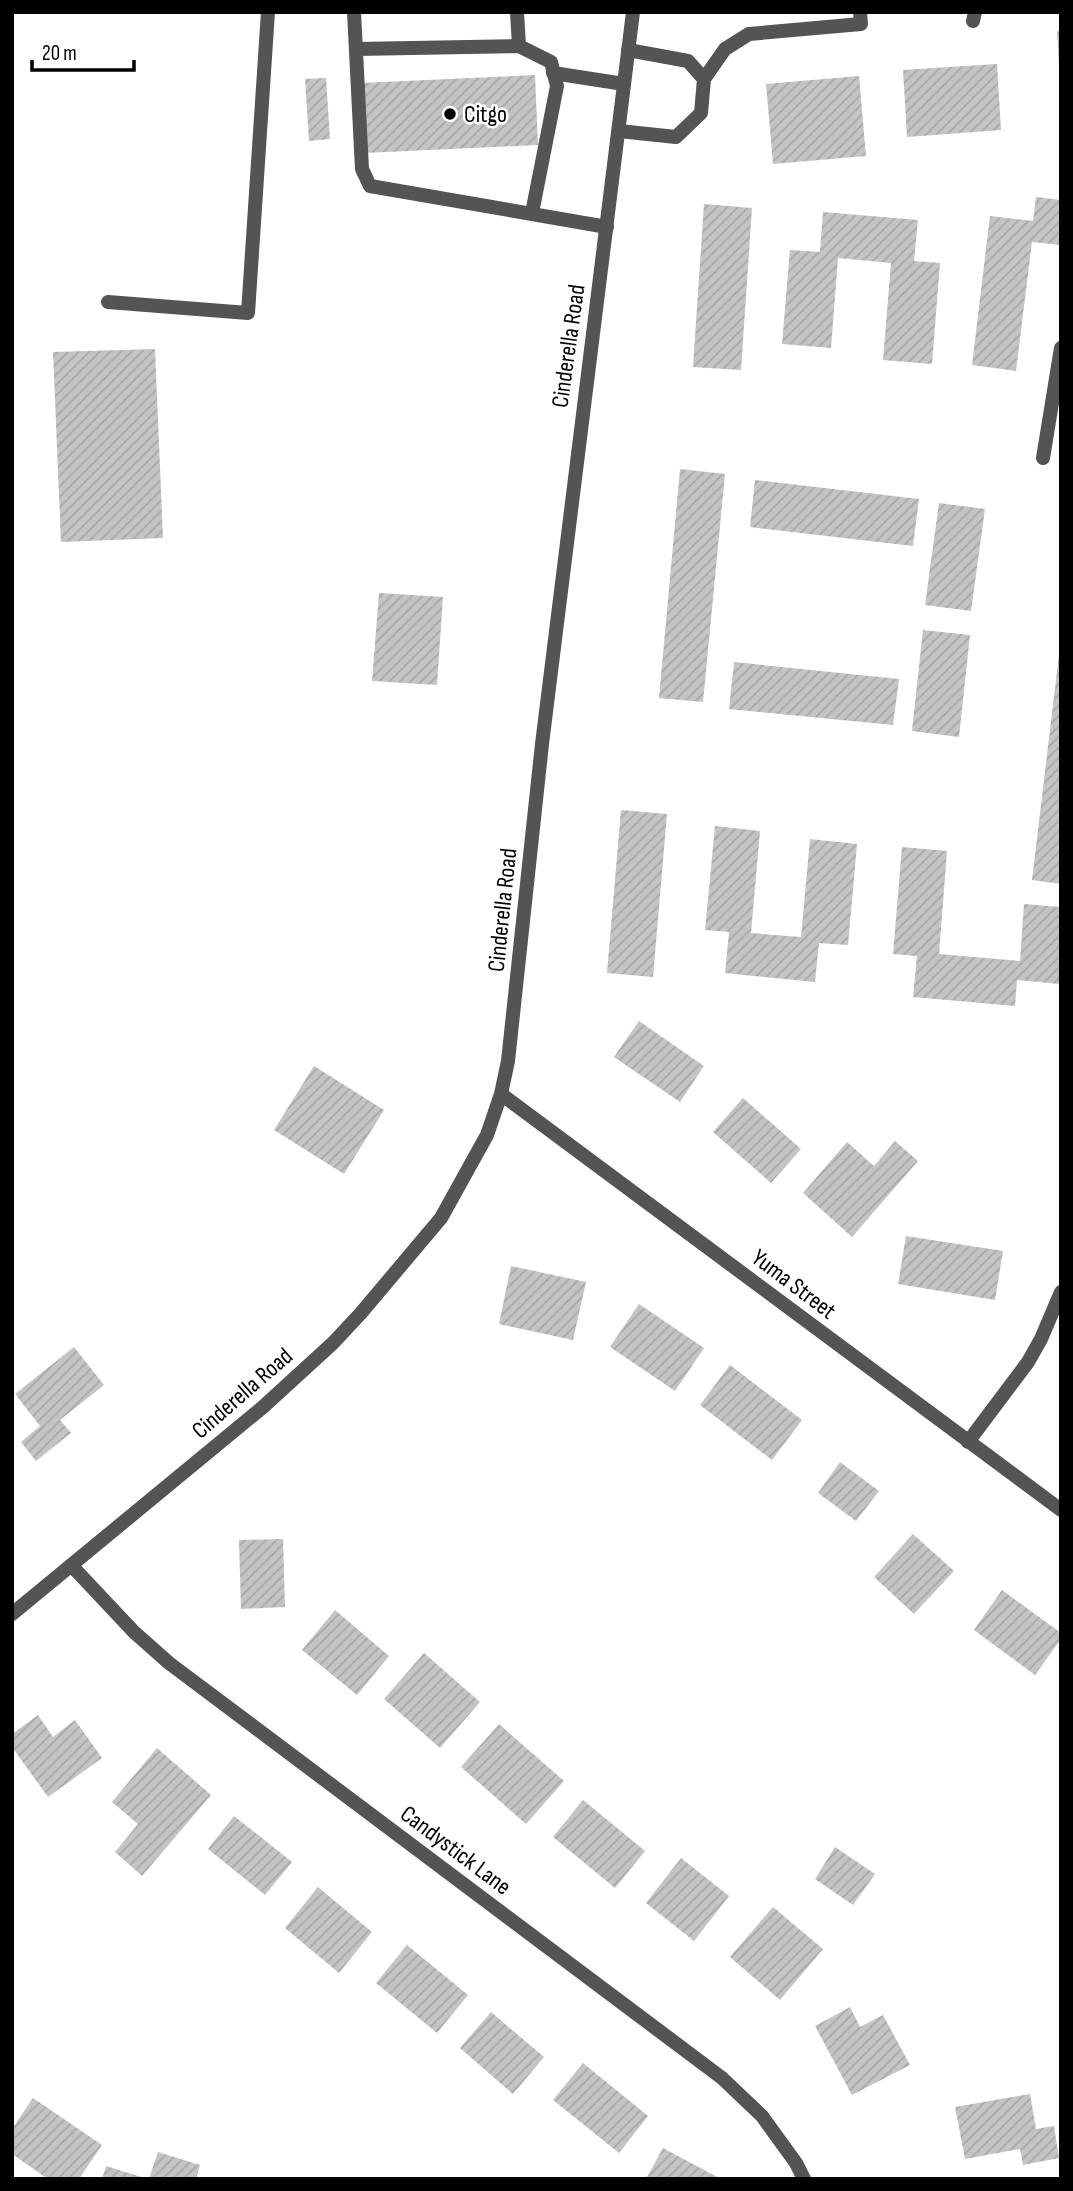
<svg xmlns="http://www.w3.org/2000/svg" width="1073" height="2191" viewBox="0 0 1073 2191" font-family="'Sofia Sans Condensed',sans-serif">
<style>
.building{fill:url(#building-hatch)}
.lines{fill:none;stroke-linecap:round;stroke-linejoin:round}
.service{stroke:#545454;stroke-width:14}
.minor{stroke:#545454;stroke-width:14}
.poi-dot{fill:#000;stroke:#fff;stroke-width:2.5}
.labels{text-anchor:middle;stroke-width:5;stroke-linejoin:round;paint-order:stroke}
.poi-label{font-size:24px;fill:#000;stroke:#fff;text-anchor:start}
.street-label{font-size:24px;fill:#000;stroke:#fff}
</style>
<defs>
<pattern id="building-hatch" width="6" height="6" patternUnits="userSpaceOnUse" patternTransform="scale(1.75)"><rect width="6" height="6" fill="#c4c4c4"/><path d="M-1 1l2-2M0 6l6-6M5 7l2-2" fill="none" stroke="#a7a7a7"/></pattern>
</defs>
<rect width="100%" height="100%" fill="#fff"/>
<!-- building -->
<path class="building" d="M 1057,31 L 1061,31 L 1061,66 L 1059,66 Z
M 997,64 L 1001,130 L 907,137 L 903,70 Z
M 535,75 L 538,145 L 364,153 L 361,83 Z
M 859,76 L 866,156 L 773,164 L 766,84 Z
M 326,78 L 330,139 L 309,141 L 305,79 Z
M 1036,197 L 1061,200 L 1061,245 L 1032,242 L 1016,371 L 972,365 L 990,216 L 1033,221 Z
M 704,204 L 752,208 L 741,370 L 693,367 Z
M 823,212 L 918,220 L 914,261 L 940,263 L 932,364 L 883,360 L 891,263 L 838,258 L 831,348 L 782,344 L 790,250 L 820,252 Z
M 155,349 L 163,538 L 61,542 L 53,352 Z
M 680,469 L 725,474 L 703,702 L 659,698 Z
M 755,480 L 919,499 L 913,546 L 750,527 Z
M 939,503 L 985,509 L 971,611 L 925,605 Z
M 379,593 L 443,597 L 437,685 L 372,681 Z
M 923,630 L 970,635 L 959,737 L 912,731 Z
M 1059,655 L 1061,655 L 1061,884 L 1032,880 Z
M 734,662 L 899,679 L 893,725 L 729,709 Z
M 621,810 L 667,814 L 653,977 L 607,973 Z
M 715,826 L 760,831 L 751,933 L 801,937 L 810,839 L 857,844 L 848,945 L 819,943 L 815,982 L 725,973 L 729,932 L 705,930 Z
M 902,847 L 947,851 L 939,954 L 1020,961 L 1024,904 L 1061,907 L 1060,984 L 1017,980 L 1015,1006 L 913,997 L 917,956 L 893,954 Z
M 639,1021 L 704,1066 L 680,1102 L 614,1057 Z
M 314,1066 L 384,1110 L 344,1174 L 274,1130 Z
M 743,1098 L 801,1149 L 771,1183 L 713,1132 Z
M 895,1141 L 918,1161 L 852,1237 L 803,1193 L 847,1142 L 874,1166 Z
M 906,1236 L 1003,1251 L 995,1300 L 898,1284 Z
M 511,1266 L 586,1282 L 573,1340 L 499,1324 Z
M 639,1304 L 704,1348 L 675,1391 L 610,1347 Z
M 74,1347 L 104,1385 L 60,1420 L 71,1433 L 36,1461 L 21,1442 L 40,1426 L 15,1394 Z
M 730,1365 L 802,1420 L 772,1460 L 700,1405 Z
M 840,1462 L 879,1491 L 856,1521 L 818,1493 Z
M 913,1534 L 954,1571 L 914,1614 L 874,1577 Z
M 283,1539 L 285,1607 L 241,1609 L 239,1540 Z
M 1002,1590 L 1061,1633 L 1061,1639 L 1035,1675 L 974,1630 Z
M 335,1610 L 389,1656 L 357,1695 L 302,1650 Z
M 424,1653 L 480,1702 L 440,1748 L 384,1699 Z
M 38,1715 L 53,1737 L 75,1720 L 102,1758 L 48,1797 L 12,1747 L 12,1734 Z
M 499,1724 L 564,1781 L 526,1824 L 461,1767 Z
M 157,1748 L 211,1795 L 142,1876 L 115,1852 L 138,1824 L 112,1802 Z
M 583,1800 L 645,1851 L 615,1888 L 553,1837 Z
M 234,1816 L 292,1862 L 265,1895 L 208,1849 Z
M 835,1847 L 875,1874 L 853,1905 L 815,1879 Z
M 681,1858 L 729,1896 L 694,1941 L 646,1903 Z
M 318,1887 L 372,1932 L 339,1973 L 285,1928 Z
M 773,1907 L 823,1949 L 780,2000 L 730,1957 Z
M 407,1945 L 468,1995 L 437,2033 L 376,1983 Z
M 850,2007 L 860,2027 L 883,2015 L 910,2065 L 852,2095 L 815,2026 Z
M 491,2012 L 544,2057 L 513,2094 L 460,2048 Z
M 583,2063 L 648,2116 L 619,2153 L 553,2100 Z
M 1030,2094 L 1036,2129 L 1054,2126 L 1059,2158 L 1023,2165 L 1020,2149 L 965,2159 L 955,2107 Z
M 33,2098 L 102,2145 L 79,2179 L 48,2179 L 12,2154 L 12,2129 Z
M 663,2148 L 721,2179 L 646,2179 Z
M 158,2152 L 200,2165 L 196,2179 L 149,2179 Z
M 106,2166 L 145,2178 L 145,2179 L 102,2179 Z"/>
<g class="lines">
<!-- service -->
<path class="service" d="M 354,12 L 362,169 L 370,186 L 607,227
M 517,12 L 519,46
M 973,21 L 975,12
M 356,49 L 519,46 L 551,62 L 557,86 L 532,213
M 553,73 L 624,84
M 704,79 L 725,49 L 749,34 L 861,24 L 860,12
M 619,131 L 676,137 L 701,113 L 704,79 L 688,61 L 628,50
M 108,302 L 248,313 L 268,12
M 1043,458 L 1061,348"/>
<!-- minor -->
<path class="minor" d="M 501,1094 L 1061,1510
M 968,1442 L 1028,1362 L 1041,1339 L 1061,1292
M 71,1565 L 134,1632 L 169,1663 L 722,2078 L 762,2116 L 796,2163 L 804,2179
M 12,1614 L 263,1407 L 333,1343 L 361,1313 L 441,1218 L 487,1135 L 501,1094 L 508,1061 L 542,744 L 633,12"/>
</g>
<!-- markers -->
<circle class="poi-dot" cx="450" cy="114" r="7"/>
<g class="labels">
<!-- poi labels -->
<g class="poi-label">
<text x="464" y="122">Citgo</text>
</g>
<!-- street labels -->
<g class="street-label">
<text transform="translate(568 346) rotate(-82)" y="8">Cinderella Road</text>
<text transform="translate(502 910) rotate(-84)" y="8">Cinderella Road</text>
<text transform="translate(794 1284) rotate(37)" y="8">Yuma Street</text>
<text transform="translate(242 1393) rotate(-41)" y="8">Cinderella Road</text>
<text transform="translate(456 1850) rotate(37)" y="8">Candystick Lane</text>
</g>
</g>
<!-- border -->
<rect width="1073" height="2191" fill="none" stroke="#000000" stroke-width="28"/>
<!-- scale -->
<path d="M32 60v10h102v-10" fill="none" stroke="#000000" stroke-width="3.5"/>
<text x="42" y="60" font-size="21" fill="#000000" stroke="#ffffff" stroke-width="5" paint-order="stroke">20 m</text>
</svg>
